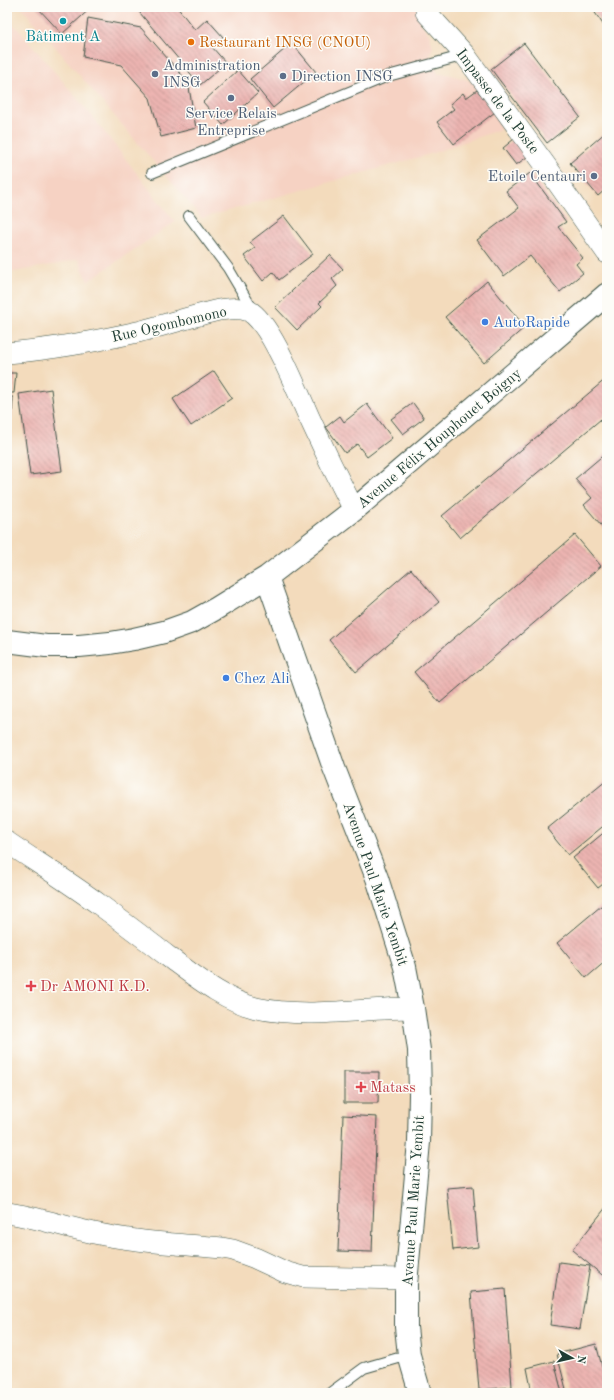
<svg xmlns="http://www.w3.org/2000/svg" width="614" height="1400" viewBox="0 0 614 1400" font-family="'Old Standard TT',serif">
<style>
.built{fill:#f6d2c3}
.building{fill:url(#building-back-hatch)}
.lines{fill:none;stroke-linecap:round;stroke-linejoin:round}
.service-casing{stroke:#3f5548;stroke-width:12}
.minor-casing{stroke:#3f5548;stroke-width:22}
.secondary-casing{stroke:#3f5548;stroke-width:24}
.service{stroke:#fff;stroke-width:10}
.minor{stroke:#fff;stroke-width:21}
.secondary{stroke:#fff;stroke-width:22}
.culture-dot{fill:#0f9aa8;stroke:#fdfcf7;stroke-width:1.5}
.food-dot{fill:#e8710a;stroke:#fdfcf7;stroke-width:1.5}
.service-dot{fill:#5c6f8a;stroke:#fdfcf7;stroke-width:1.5}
.shop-dot{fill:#3f7fe0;stroke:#fdfcf7;stroke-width:1.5}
.health-dot{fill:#e0444e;stroke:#fdfcf7;stroke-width:1.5}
.labels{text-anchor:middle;stroke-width:3;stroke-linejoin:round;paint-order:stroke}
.culture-label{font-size:15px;fill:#0d838f;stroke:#fdfcf7}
.food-label{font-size:15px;fill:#c56008;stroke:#fdfcf7;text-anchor:start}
.service-label{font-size:15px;fill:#4e5e75;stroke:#fdfcf7;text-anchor:start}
.street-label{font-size:15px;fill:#1f3d34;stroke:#fdfcf7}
.shop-label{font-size:15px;fill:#366cbe;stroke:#fdfcf7;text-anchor:start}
.health-label{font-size:15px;fill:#be3a42;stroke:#fdfcf7;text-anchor:start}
</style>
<defs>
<pattern id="building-back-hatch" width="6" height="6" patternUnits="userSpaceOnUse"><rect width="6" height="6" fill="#ecb4b1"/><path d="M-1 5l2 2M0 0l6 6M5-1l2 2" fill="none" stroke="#bf9491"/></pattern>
</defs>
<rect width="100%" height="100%" fill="#fdfcf7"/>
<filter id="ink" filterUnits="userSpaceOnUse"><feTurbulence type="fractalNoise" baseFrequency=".025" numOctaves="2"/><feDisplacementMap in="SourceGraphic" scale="8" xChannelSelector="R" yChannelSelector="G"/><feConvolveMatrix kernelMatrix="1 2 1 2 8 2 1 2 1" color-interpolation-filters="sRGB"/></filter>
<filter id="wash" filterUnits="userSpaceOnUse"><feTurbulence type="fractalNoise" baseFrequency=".012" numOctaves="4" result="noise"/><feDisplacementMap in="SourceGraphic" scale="16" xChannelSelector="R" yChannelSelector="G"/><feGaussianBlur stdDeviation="0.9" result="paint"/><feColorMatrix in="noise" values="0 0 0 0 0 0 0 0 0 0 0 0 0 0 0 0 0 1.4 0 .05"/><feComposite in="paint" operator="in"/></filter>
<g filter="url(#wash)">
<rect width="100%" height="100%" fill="#f3dbbc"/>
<!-- built -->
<path class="built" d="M 21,7 L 432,7 L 420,21 L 430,36 L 433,47 L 430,54 L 438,74 L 447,74 L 465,79 L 479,85 L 507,127 L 430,154 L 202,218 Z
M 7,18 L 19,30 L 92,116 L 175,222 L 88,281 L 78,259 L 63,263 L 7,273 Z"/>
<g id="blocks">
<!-- building -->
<path class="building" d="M 37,7 L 92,7 L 62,34 Z
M 135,7 L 177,7 L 195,30 L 207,19 L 223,37 L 212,47 L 226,63 L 200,85 Z
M 591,7 L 607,7 L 607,30 Z
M 88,18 L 141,28 L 188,82 L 196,128 L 161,137 L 150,98 L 121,65 L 83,57 Z
M 292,43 L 316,72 L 273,108 L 250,79 Z
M 524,43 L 580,117 L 547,143 L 491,69 Z
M 238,70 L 258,93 L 223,125 L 203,102 Z
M 477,90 L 495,112 L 454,144 L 437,122 L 454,109 L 450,104 L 463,93 L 466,98 Z
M 607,131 L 607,188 L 598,196 L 570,163 Z
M 514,139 L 527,157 L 516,165 L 503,148 Z
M 530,173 L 566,222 L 558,227 L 583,258 L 576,264 L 583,273 L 560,292 L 530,256 L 504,276 L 477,240 L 519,208 L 506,191 Z
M 284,216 L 313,254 L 279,280 L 273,272 L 263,281 L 244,256 L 255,248 L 250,242 Z
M 330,255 L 343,269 L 332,279 L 337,286 L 319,303 L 322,306 L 297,330 L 275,307 Z
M 487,281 L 525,327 L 484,363 L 445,317 Z
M 214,371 L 232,398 L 191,426 L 173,399 Z
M 7,373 L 16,373 L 14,393 L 7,393 Z
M 607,378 L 607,414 L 460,538 L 442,516 Z
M 51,389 L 62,471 L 30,475 L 19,394 Z
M 7,397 L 13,397 L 12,417 L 7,416 Z
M 413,403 L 424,418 L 403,434 L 391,419 Z
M 367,404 L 392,438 L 367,457 L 357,444 L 345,453 L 326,427 L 340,416 L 344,422 Z
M 607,452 L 607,532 L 584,505 L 592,498 L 575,479 Z
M 575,535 L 601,566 L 440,703 L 414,672 Z
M 411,569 L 439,602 L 356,672 L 329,640 Z
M 607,780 L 607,823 L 568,855 L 547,829 Z
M 607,830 L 607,881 L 598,888 L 573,858 Z
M 607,901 L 607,960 L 586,978 L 557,943 Z
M 344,1072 L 379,1072 L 378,1103 L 344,1103 Z
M 343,1115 L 377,1117 L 372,1252 L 338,1251 Z
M 473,1186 L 478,1247 L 453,1250 L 447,1188 Z
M 607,1206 L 607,1279 L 572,1250 Z
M 559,1262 L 590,1266 L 580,1329 L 550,1325 Z
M 505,1289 L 512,1387 L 479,1390 L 471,1292 Z
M 596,1344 L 607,1385 L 607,1393 L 567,1393 L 557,1354 Z
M 554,1361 L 562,1393 L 532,1393 L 527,1368 Z"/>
</g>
</g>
<g filter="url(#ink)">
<use href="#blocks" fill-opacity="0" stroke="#3f5548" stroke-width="1"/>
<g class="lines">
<!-- service casing -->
<g class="service-casing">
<path id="service" d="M 152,173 L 388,76 L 465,55
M 189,216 L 228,268 L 254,312
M 330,1393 L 364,1368 L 409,1355"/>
</g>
<!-- minor casing -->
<g class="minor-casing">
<path id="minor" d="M 426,12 L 465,55 L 546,166 L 607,253
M 7,353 C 53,349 98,341 142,331 C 168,324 193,316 219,310 C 229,309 239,307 249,311 C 271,323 298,393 309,417 C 323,448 338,479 354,510
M 7,842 C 38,863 70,883 100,905 C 123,922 147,940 170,958 C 196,977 224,1000 256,1008 C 308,1019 361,1008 413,1008
M 7,1213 C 37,1217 65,1227 94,1233 C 136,1242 179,1244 222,1248 L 233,1250 L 255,1258 L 285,1272 L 303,1277 L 407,1279"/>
</g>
<!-- secondary casing -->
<g class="secondary-casing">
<path id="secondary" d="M 267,577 L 334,768 L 377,878 L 405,967 L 413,1008 L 419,1050 L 420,1095 L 419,1142 L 406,1284 L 406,1327 L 409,1355 L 420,1393
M 7,641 L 46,646 L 79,646 L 110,643 L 134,639 L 164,632 L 192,622 L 217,608 L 267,577 L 354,510 L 607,294"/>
</g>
<!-- service -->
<use href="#service" class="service"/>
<!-- minor -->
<use href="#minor" class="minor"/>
<!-- secondary -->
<use href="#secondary" class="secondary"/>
</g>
</g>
<!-- markers -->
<circle class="culture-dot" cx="63" cy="21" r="4"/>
<circle class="food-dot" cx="191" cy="42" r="4"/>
<g class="service-dot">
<circle cx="155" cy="74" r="4"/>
<circle cx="283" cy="76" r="4"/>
<circle cx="231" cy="98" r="4"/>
<circle cx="594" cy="176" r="4"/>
</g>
<g class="shop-dot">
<circle cx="485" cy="322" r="4"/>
<circle cx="226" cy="678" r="4"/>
</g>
<g class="health-dot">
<path d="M29 980h4v4h4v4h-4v4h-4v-4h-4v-4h4z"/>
<path d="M359 1081h4v4h4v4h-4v4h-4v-4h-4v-4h4z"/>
</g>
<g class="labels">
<!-- culture labels -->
<g class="culture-label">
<text x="63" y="41">Bâtiment A</text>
</g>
<!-- food labels -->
<g class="food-label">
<text x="199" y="47">Restaurant INSG (CNOU)</text>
</g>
<!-- service labels -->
<g class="service-label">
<text x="163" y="70">Administration<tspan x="163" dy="17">INSG</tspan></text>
<text x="291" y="81">Direction INSG</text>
<text x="231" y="118" text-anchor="middle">Service Relais<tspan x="231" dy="17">Entreprise</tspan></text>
<text x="586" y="181" text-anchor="end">Etoile Centauri</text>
</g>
<!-- street labels -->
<g class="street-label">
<text transform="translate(498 101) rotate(53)" y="5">Impasse de la Poste</text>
<text transform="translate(169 324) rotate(-13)" y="5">Rue Ogombomono</text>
<text transform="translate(439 438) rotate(-40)" y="5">Avenue Félix Houphouet Boigny</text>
<text transform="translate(376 884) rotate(71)" y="5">Avenue Paul Marie Yembit</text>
<text transform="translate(413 1201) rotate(-86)" y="5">Avenue Paul Marie Yembit</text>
</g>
<!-- shop labels -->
<g class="shop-label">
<text x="493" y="327">AutoRapide</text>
<text x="234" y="683">Chez Ali</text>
</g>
<!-- health labels -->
<g class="health-label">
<text x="40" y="991">Dr AMONI K.D.</text>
<text x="370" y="1092">Matass</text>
</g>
</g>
<!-- margin -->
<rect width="614" height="1400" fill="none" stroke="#fdfcf7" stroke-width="24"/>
<!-- north arrow -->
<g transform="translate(572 1358) rotate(98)" stroke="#fdfcf7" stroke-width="3" paint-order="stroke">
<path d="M0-3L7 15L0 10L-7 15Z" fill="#1f3d34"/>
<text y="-6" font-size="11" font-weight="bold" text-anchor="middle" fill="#1f3d34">N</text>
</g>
</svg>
